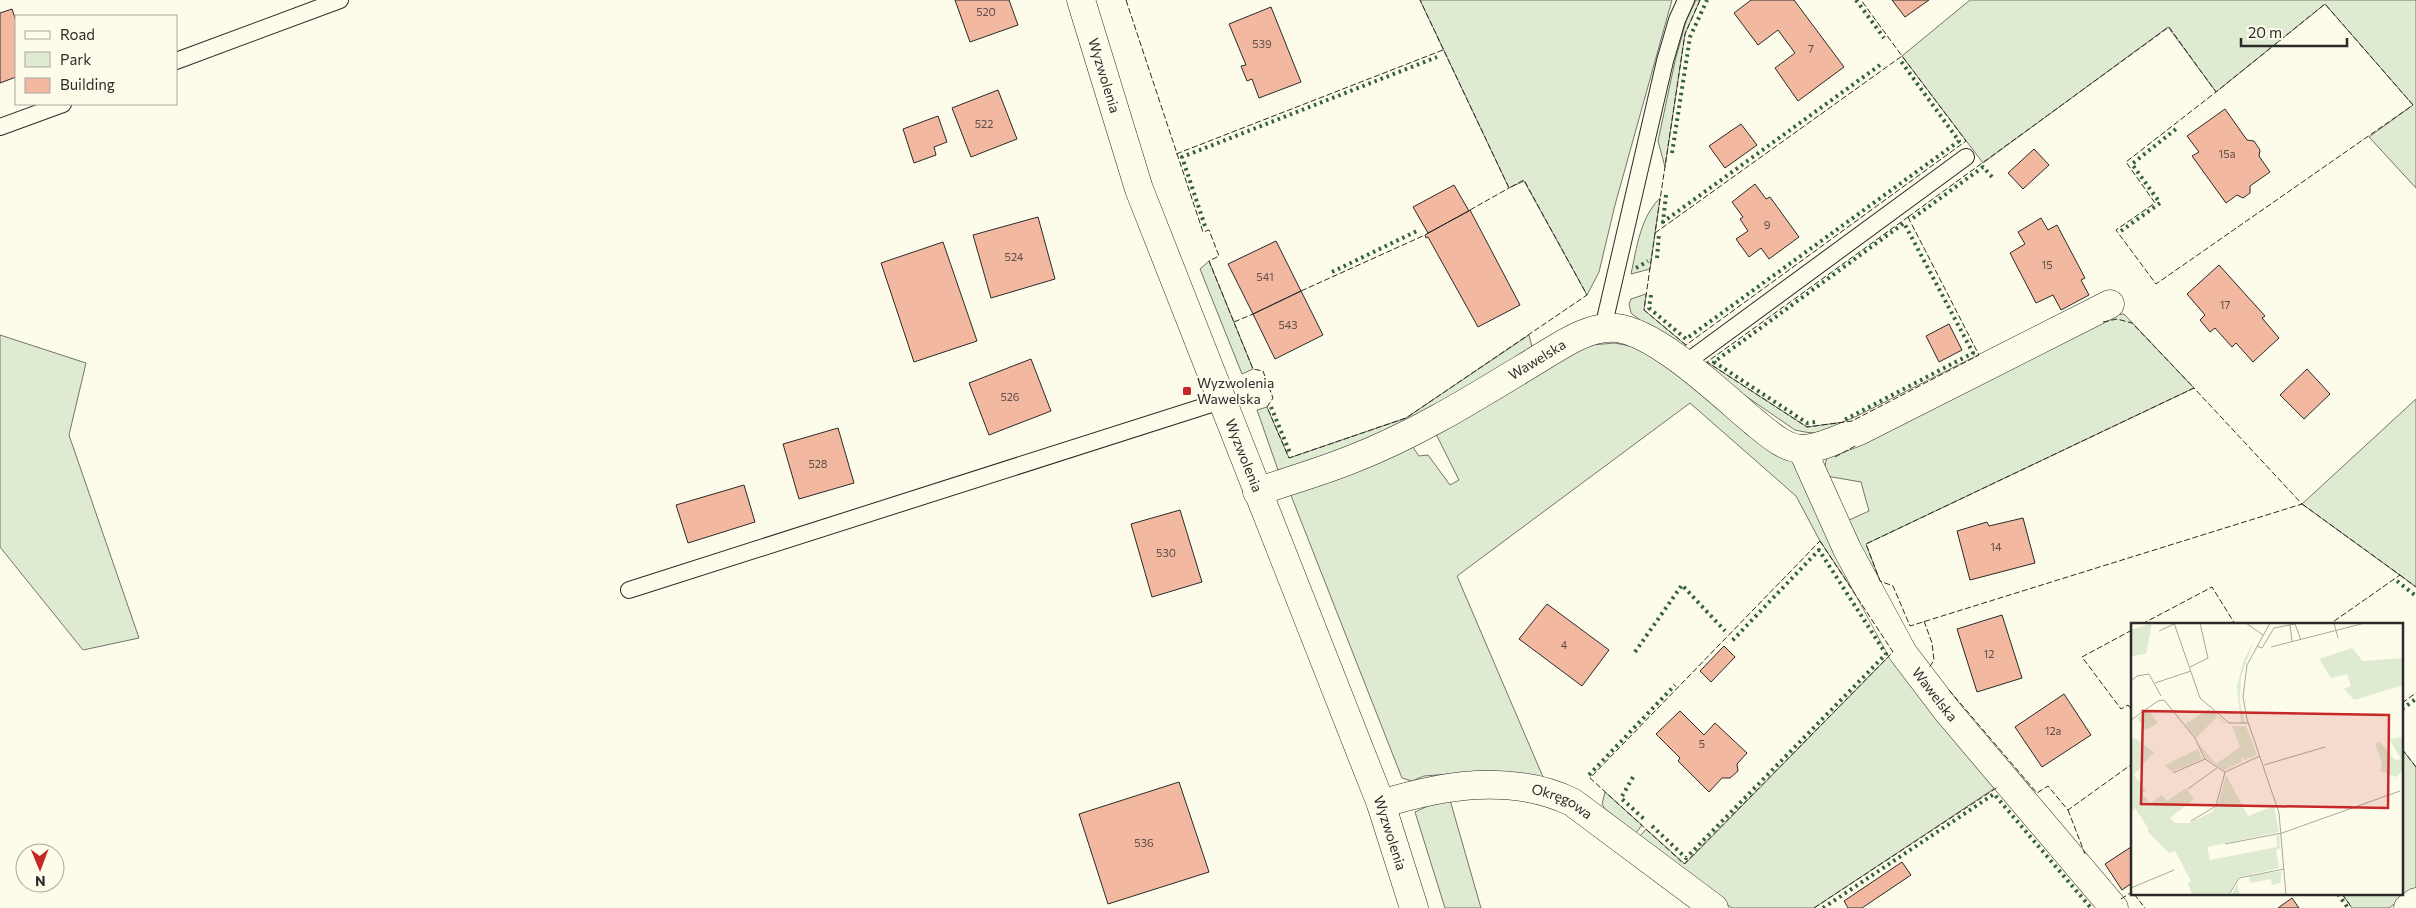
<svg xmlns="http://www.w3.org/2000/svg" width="2416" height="908" viewBox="0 0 2416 908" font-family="Commissioner,sans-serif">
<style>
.green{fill:#deebd1;stroke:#74746e}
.building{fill:#f2b8a0;stroke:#2b2b2b}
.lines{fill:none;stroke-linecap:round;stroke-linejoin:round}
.service-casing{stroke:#2b2b2b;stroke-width:18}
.minor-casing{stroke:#2b2b2b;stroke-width:29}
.tertiary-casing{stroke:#2b2b2b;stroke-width:29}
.service{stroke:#fdfbea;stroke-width:16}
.minor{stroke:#fdfbea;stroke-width:28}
.tertiary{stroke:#fdfbea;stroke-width:28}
.hedge{stroke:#34623c;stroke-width:4;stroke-dasharray:2.5 4;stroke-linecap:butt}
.fence{stroke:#2b2b2b;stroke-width:1;stroke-dasharray:6 2.5;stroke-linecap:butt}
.poi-dot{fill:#c62828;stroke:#fdfbea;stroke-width:2}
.labels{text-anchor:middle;stroke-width:4;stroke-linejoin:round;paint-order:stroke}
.number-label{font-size:11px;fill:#5d4e48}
.street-label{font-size:14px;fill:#2b2b2b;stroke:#fdfbea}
.poi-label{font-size:14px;fill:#2b2b2b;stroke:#fdfbea;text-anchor:start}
.inset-road{fill:none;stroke:#a9a89e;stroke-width:1}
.view{fill:#c62828;fill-opacity:0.15;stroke:#c62828;stroke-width:2.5}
.inset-edge{fill:none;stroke:#2b2b2b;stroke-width:2.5}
</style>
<rect width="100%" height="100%" fill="#fdfbea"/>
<!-- green -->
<path class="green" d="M 1420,0 L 1672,0 L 1615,205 L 1599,272 L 1587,295 L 1524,181 L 1509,188 Z
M 1696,0 L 1700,0 L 1685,34 L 1665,167 L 1658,141 L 1675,61 L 1686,21 Z
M 1970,0 L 2416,0 L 2416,188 L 2369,137 L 2413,105 L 2325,4 L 2216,92 L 2168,27 L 1983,163 L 1902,56 Z
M 1660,198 L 1650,269 L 1631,274 C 1637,247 1640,218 1660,198 Z
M 1209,261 L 1253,369 L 1242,374 L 1200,269 Z
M 1646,294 L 1644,310 L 1686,345 L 1679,350 L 1631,313 L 1629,304 L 1631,299 Z
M 2124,314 L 2194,388 L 1866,544 L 1880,581 L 1870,579 L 1847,521 L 1869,511 L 1861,482 L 1826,476 L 1825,466 L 1827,456 L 2108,316 Z
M 0,335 L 86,363 L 69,435 L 139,638 L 83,650 L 0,547 Z
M 1529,335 L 1533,351 L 1435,412 L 1318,461 L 1278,470 L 1257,410 L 1267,407 L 1289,458 L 1406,418 Z
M 1615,343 L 1639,348 L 1666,364 L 1794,460 L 1858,598 L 1820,541 L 1796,496 L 1690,403 L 1457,576 L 1543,777 L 1488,771 L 1424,776 L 1412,781 L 1402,778 L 1290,493 L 1410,443 L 1419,456 L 1428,455 L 1450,485 L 1459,480 L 1434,430 L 1573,350 L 1591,345 Z
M 1707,362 L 1807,427 L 1852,421 C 1830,433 1821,436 1795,430 L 1702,366 Z
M 2416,399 L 2416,587 L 2302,504 Z
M 1893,652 L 2001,784 L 1814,908 L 1732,908 L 1640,836 L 1646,829 L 1685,864 Z
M 2402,749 L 2416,767 L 2416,888 L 2389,908 L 2352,908 L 2342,894 L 2402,894 Z
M 1605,792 L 1642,825 L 1636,833 L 1605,809 L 1602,804 Z
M 1450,800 L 1481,908 L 1445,908 L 1415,812 L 1432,804 Z"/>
<!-- building -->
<path class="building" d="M 955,0 L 1009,0 L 1018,25 L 970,42 Z
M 1751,0 L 1794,0 L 1844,67 L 1798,101 L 1775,68 L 1795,53 L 1778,30 L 1758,45 L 1734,13 Z
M 1892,0 L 1929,0 L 1905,17 Z
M 1271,7 L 1301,82 L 1259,98 L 1252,79 L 1247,81 L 1241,66 L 1246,65 L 1229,24 Z
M 12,9 L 16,21 L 16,77 L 0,83 L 0,13 Z
M 998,90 L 1017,139 L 971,157 L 952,108 Z
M 2225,109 L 2247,140 L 2254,141 L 2260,150 L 2259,156 L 2270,172 L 2250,186 L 2250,193 L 2243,198 L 2237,195 L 2226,203 L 2192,156 L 2199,152 L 2187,136 Z
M 938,116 L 947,142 L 934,147 L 936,155 L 914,163 L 903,129 Z
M 1741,124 L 1757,145 L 1725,168 L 1709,146 Z
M 2034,149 L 2049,165 L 2023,189 L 2008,173 Z
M 1755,184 L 1766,199 L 1770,197 L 1799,237 L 1769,259 L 1761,248 L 1749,257 L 1736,239 L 1748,231 L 1740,219 L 1743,217 L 1732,202 Z
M 1454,185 L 1469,211 L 1428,233 L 1413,207 Z
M 1470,210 L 1520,305 L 1478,327 L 1428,237 L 1426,238 L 1425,235 Z
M 1038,217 L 1055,279 L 991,298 L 973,235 Z
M 2041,218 L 2048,230 L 2057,225 L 2085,278 L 2081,280 L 2089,295 L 2061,310 L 2053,295 L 2036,303 L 2010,253 L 2025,244 L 2018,232 Z
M 1276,241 L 1301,291 L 1253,314 L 1228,264 Z
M 943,242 L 977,341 L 914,362 L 881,263 Z
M 2219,265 L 2265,316 L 2262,318 L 2279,338 L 2253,362 L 2236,343 L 2232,347 L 2215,328 L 2210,332 L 2200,320 L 2205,315 L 2187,294 Z
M 1301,291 L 1323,335 L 1275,359 L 1253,314 Z
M 1949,324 L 1962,350 L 1939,362 L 1926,336 Z
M 1031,359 L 1051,411 L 989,435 L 969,383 Z
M 2307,369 L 2330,394 L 2304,419 L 2280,395 Z
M 838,428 L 854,483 L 799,499 L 783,444 Z
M 744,485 L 755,522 L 688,543 L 676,505 Z
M 1180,510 L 1202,582 L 1152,597 L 1131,524 Z
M 2023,518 L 2035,563 L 1970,580 L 1957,531 L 1987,522 L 1989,526 Z
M 1547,604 L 1609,650 L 1582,686 L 1519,639 Z
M 2002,615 L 2022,678 L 1977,692 L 1957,629 Z
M 1724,646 L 1735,657 L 1711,682 L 1700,671 Z
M 2064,694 L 2091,735 L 2042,767 L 2015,727 Z
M 1680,711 L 1704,735 L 1715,723 L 1747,753 L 1737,764 L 1738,771 L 1730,778 L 1722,778 L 1709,792 L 1678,761 L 1680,758 L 1656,734 Z
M 1179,782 L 1209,872 L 1108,904 L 1079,814 Z
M 2131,847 L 2132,883 L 2122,890 L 2105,864 Z
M 1902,862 L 1911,875 L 1862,908 L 1848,908 L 1844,901 Z
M 2292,898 L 2299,908 L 2278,908 Z"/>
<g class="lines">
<!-- service casing -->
<g class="service-casing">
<path id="service" d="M 176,61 L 340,0
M 0,127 L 63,104
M 1603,328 L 1665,61 L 1677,20 L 1686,0
M 1684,364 L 1966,157
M 629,590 L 1221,401"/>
</g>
<!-- minor casing -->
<g class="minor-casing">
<g id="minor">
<path id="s1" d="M 1802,449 L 1847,549 L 1903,653 L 1948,712 L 2114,908"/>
<path id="s2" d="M 1257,492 C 1288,481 1320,472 1350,460 C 1418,434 1479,395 1540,358 C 1563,344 1588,326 1616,328 C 1657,332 1722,395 1753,421 C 1767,432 1783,448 1802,449 C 1820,449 1842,437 1859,431 L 2110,304"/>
<path id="s3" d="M 1381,804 C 1443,785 1511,773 1572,802 L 1714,908"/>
<path d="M 2408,908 L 2416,902"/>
</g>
</g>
<!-- tertiary casing -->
<g class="tertiary-casing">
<g id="tertiary">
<path id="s4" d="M 1081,0 L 1139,189 L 1381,804 L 1414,908"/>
</g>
</g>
<!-- service -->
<use href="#service" class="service"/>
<!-- minor -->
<use href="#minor" class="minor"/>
<!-- tertiary -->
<use href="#tertiary" class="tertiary"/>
<!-- hedge -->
<path class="hedge" d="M 1856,0 L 1884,38
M 1672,153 L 1690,37 L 1707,0
M 1666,195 L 1663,222 L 1880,65
M 1913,218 L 1983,167 L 1994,179
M 1205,226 L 1182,157 L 1437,57
M 2121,231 L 2160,203 L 2132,164 L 2176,129
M 1657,258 L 1659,234
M 1636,268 L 1648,261
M 1332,272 L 1419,230
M 1651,295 L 1649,308 L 1686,339 L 1959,141 L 1900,60
M 1271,407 L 1290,453
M 1815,422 L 1807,423 L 1714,362 L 1904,223 L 1973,353 L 1844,420
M 2397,581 L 2416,596
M 1635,652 L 1682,585 L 1725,631
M 2402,709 L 2416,699
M 1589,775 L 1675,685
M 1633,777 L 1621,798 L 1644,819
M 1652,826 L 1686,858 L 1886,654 L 1819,550 L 1730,643
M 2338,894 L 2348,908
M 1823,908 L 1994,794 L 2091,908"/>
<!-- fence -->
<path class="fence" d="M 1126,0 L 1203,232 L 1209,230 L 1219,256 L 1209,261 L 1253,369 L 1263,371 L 1273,398 L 1267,407 L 1289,458 L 1406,418 L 1587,295 L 1524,180 L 1509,188 L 1420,0
M 1700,0 L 1685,34 L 1655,233 L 1902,56 L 1861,0
M 1176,154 L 1443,50
M 1470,210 L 1509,188
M 1908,217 L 2169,27 L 2216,92 L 2126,162 L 2155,203 L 2116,230 L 2156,284 L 2413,105 L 2325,4 L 2216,92
M 1908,217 L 1979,355 L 1852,421 L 1807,427 L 1707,362 Z
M 1655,233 L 1644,310 L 1686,345 L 1966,141 L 1902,56
M 1301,291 L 1425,235
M 1234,322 L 1253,314
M 2103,322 L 2117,319 L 2132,323 L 2194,388 L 1866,544 L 1880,581 L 1893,586 L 1910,626 L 2302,504 L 2194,388
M 1835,457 L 1857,445
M 2302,504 L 2400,575 L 2330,624
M 1820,541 L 1893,652 L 1684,864 L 1590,778 Z
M 2400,575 L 2416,587
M 1924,621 L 1932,643 L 1934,660 L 1929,668
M 2142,624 L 2212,587 L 2235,624
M 2132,630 L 2082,657 L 2121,709 L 2128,705 L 2132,710
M 1949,690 L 2037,793 L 2048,786 L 2068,810 L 2132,764
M 2402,703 L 2416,693
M 2402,749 L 2416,767
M 2068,810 L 2085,854
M 2134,894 L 2145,908
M 2342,894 L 2352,908
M 2121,899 L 2132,892
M 1814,908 L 1998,787"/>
</g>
<!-- markers -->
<rect class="poi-dot" x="1182" y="386" width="10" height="10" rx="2.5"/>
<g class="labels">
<!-- number labels -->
<g class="number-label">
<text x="986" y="16">520</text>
<text x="1262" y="48">539</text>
<text x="1811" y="53">7</text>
<text x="984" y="128">522</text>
<text x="2227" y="158">15a</text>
<text x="1767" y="229">9</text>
<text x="1014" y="261">524</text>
<text x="2047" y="269">15</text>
<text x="1265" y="281">541</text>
<text x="2225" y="309">17</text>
<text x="1288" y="329">543</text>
<text x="1010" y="401">526</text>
<text x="818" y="468">528</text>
<text x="1996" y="551">14</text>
<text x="1166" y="557">530</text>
<text x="1564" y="649">4</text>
<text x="1989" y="658">12</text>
<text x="2053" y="735">12a</text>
<text x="1702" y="748">5</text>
<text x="1144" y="847">536</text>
</g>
<!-- street labels -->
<g class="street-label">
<text dy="5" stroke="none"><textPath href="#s4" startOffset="79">Wyzwolenia</textPath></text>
<text dy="5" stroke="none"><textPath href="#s2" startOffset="311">Wawelska</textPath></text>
<text dy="5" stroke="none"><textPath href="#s4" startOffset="484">Wyzwolenia</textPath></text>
<text dy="5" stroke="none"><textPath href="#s1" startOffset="280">Wawelska</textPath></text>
<text dy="5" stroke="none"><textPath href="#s3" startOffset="186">Okręgowa</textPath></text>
<text dy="5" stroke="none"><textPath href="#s4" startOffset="889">Wyzwolenia</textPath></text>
</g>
<!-- poi labels -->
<g class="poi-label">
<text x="1197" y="388">Wyzwolenia<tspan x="1197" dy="16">Wawelska</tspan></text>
</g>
</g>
<!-- overview -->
<g transform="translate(2131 623)">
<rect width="272" height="272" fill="#fdfbea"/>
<path d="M 21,0 L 15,31 L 0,33 L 0,7 ZM 123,17 L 110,54 L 109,79 L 114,100 L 110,101 L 106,63 L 112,39 ZM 221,25 L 232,38 L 272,35 L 272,62 L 223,77 L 213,66 L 220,63 L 216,51 L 200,55 L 188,36 ZM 78,86 L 95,100 L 95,101 L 86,94 L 65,115 L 54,101 ZM 18,87 L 27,100 L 15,107 L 6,95 ZM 101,103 L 115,103 L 126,132 L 114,137 L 110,133 L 111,139 L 93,147 L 75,135 L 68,121 L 85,141 L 109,124 ZM 272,114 L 272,148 L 265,154 L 249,148 L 251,140 L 244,120 L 249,119 L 264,137 L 270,136 L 258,116 ZM 4,115 L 23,129 L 3,152 L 15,167 L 11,170 L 19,180 L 31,172 L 36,178 L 55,165 L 63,176 L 39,195 L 44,200 L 58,200 L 81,189 L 87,181 L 95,152 L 117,193 L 143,183 L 148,209 L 76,224 L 79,237 L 146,224 L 145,214 L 148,211 L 149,225 L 145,227 L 148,245 L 108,254 L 98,271 L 102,270 L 106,260 L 109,272 L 61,272 L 57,260 L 60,258 L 44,228 L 38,230 L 17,209 L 17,205 L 4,185 L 0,190 L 0,117 ZM 67,126 L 71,136 L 41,149 L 34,142 ZM 151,248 L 149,260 L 141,262 L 140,256 L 119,260 L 118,253 Z" fill="#deebd1"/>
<path class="inset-road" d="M 43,0 L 69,75 L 98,100 L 117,100M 115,0 L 132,12M 139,0 L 116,42 L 112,74 L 116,96 L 148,190 L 155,272M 203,0 L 207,15M 159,1 L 161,19M 28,8 L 43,1M 126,23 L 131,25 L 143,5 L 164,1 L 170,17M 140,24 L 234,0M 59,44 L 77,35 L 69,0M 0,58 L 6,53 L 18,51 L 30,73M 24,60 L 60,48M 0,97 L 27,78 L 33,77 L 64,115 L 74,136M 133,142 L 194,124M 42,150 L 74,136 L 94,149 L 129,133M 57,166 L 86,145M 60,198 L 85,183 L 94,149M 94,221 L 151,210 L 269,168M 0,265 L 43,247M 99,270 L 108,255 L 153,246"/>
<path class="view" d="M 12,88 L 258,92 L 257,185 L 10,181 Z"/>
<rect width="272" height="272" class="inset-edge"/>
</g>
<!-- legend -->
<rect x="15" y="15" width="162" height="90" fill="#fdfbea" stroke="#a9a89e"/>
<rect x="25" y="31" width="25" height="8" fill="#fdfbea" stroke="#a9a89e"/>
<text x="60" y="40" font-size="15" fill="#2b2b2b">Road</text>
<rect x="25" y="52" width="25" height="15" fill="#deebd1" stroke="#a9a89e"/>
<text x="60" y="65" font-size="15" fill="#2b2b2b">Park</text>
<rect x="25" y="78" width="25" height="15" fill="#f2b8a0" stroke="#a9a89e"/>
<text x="60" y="90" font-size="15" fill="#2b2b2b">Building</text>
<!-- north arrow -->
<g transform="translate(40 868) rotate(179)"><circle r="24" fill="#fdfbea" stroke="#a9a89e"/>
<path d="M0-4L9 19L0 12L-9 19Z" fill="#c62828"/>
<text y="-8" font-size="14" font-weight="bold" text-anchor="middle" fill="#2b2b2b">N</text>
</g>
<!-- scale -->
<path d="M2241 38v8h106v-8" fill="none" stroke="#2b2b2b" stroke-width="2.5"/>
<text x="2248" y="38" font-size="15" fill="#2b2b2b" stroke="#fdfbea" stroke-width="4" paint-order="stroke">20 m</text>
</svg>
